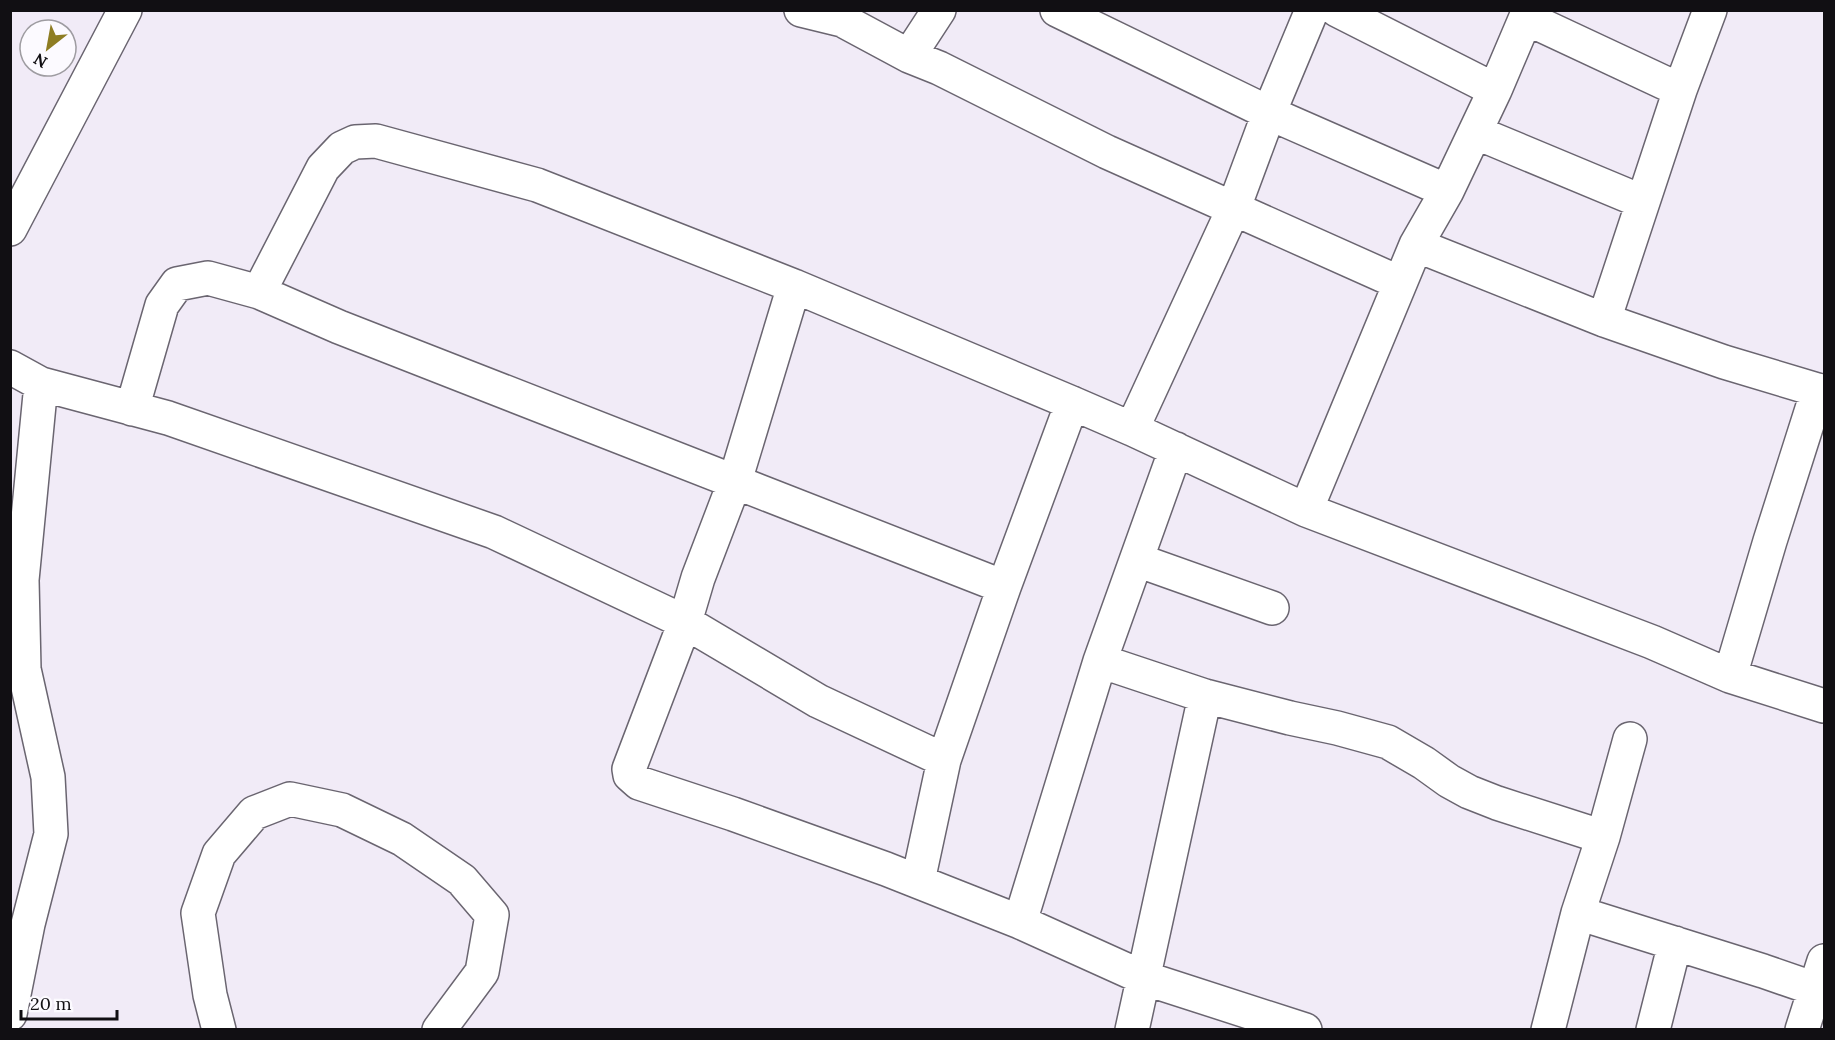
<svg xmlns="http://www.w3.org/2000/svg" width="1835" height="1040" viewBox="0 0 1835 1040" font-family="Lora,serif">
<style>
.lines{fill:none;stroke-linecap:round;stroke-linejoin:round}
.minor-casing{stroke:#6a6570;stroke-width:36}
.minor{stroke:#fff;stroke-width:33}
</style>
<rect width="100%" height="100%" fill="#f1ebf7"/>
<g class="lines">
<!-- minor casing -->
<g class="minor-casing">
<path id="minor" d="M 801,10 L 842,20 L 909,56 L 939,68 L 1107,152 L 1400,283
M 1057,10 L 1269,113 L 1447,191
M 1337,10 L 1495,90
M 1526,18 L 1680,90 L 1710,10
M 909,56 L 939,10
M 1475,132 L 1643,202
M 10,229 L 125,10
M 1416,245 L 1604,320 L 1724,362 L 1824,392
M 794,286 L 735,481 L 698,578 L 685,622 L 629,769 L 630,775 L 639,783 L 733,814 L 886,869 L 1020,922 L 1144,978 L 1305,1030
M 259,292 L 323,168 L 342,148 L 355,142 L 376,141 L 537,185 L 794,286 L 1072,403 L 1132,429 L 1306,510 L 1652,642 L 1730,676 L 1824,706
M 1604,320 L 1680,90
M 10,367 L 41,384 L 168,418 L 494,532 L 685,622 L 818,701 L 944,760
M 132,409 L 162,305 L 177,284 L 208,278 L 259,292 L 339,327 L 1004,587
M 1132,429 L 1233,210 L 1269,113 L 1312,10
M 1306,510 L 1416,245 L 1447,191 L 1495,90 L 1529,10
M 1137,560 L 1272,608
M 1100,661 L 1205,696 L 1290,718 L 1337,728 L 1388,742 L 1424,763 L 1449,781 L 1469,792 L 1497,803 L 1603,837
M 1730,676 L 1770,541 L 1818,390
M 918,881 L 944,760 L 1004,587 L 1072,403
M 1578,913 L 1763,971 L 1824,992
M 1020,922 L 1100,661 L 1176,449
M 10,1014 L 28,924 L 51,834 L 48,777 L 24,669 L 22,580 L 41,384
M 219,1030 L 210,995 L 198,913 L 219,854 L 254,813 L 290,799 L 342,810 L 402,839 L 462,880 L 492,915 L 482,972 L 439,1030
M 1132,1030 L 1205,696
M 1548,1030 L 1578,913 L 1603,837 L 1630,739
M 1653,1030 L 1675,943
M 1802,1030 L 1824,961"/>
</g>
<!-- minor -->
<use href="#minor" class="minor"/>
</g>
<!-- border -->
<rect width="1835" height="1040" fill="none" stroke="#110f13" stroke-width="24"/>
<!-- north arrow -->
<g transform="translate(48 48) rotate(211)"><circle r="28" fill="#fcfaff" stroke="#9e9ca1" stroke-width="1.5"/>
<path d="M0-4.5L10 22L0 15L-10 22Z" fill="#8e7d23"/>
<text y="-9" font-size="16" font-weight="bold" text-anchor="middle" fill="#110f13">N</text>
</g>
<!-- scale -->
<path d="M21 1010v9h96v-9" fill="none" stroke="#110f13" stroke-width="3"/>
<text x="30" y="1010" font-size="18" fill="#110f13" stroke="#fcfaff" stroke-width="4.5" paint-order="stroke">20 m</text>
</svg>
